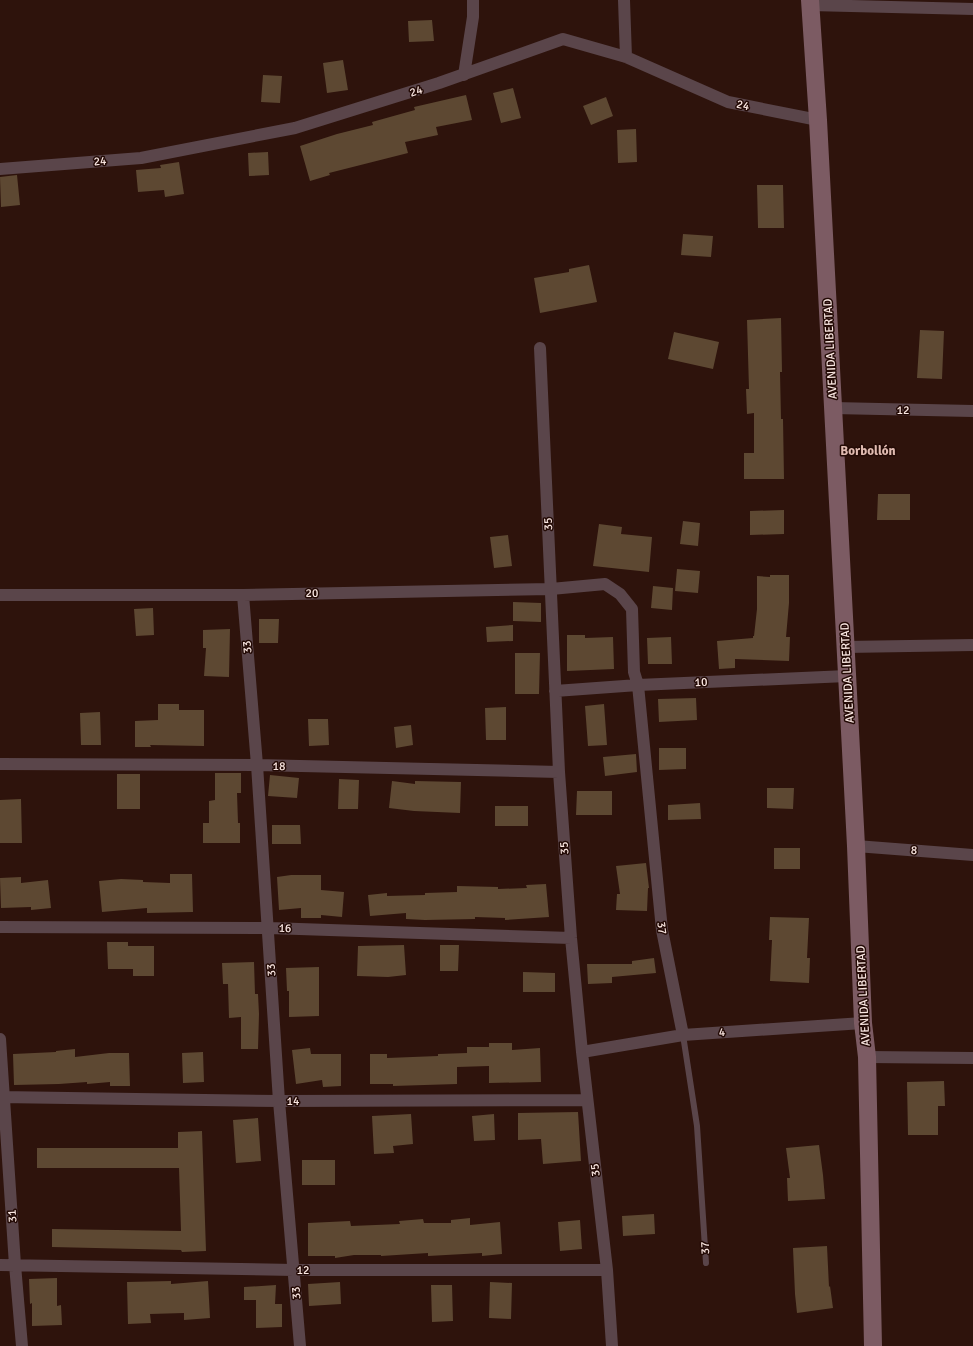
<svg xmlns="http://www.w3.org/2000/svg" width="973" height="1346" viewBox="0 0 973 1346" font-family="Signika,sans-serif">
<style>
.building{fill:#5d4832}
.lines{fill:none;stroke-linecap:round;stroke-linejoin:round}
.service{stroke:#5a454a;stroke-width:6}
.minor{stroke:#5a454a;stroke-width:12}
.secondary{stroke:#7c5b63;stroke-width:18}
.labels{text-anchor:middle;stroke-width:3;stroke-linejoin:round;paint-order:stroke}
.street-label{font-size:12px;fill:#fae7e2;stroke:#230a05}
.neighbourhood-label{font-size:13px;font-weight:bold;fill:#e0bbb1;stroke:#230a05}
</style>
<rect width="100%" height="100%" fill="#2e130c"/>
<!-- building -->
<path class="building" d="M 432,20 L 434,41 L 409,42 L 408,21 Z
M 343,60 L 348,90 L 327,93 L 323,63 Z
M 263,75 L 282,76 L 280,103 L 261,102 Z
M 513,88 L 521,118 L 501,123 L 493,93 Z
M 466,95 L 472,120 L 436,127 L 438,135 L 405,142 L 408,153 L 329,173 L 330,175 L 310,181 L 300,146 L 337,134 L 373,125 L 372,122 L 415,110 L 414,107 Z
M 606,97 L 613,116 L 591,125 L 583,106 Z
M 636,129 L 637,162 L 618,163 L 617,130 Z
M 268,152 L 269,175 L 249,176 L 248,153 Z
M 179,162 L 184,194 L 165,197 L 164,190 L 138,192 L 136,170 L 161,168 L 160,165 Z
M 17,175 L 20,205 L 1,207 L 0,177 Z
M 757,185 L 783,185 L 784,228 L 758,228 Z
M 683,234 L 713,236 L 711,257 L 681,255 Z
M 589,265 L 597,302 L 540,313 L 534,278 L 569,272 L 569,269 Z
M 781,318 L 782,372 L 780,372 L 781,419 L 783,419 L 784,479 L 744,479 L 744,453 L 754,453 L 754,413 L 747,414 L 746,389 L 749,389 L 747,320 Z
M 920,330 L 944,331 L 942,379 L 917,378 Z
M 674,332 L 719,342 L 713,369 L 668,359 Z
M 878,494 L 910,494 L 910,520 L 877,520 Z
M 784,510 L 784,534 L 750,535 L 750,511 Z
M 683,521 L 700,523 L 698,546 L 680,544 Z
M 599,524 L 622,527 L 621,534 L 652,537 L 649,572 L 593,566 Z
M 508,535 L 512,566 L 494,568 L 490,537 Z
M 677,569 L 700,571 L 698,593 L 675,591 Z
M 770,575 L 789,575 L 789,603 L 786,637 L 790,637 L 789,661 L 735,659 L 735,668 L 719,669 L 717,641 L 753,638 L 753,636 L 754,636 L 757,609 L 757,576 L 770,577 Z
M 653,586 L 673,588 L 672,610 L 651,608 Z
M 513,602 L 541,603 L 541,622 L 513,621 Z
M 153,608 L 154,635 L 136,636 L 134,609 Z
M 259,619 L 279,619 L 278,643 L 259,643 Z
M 513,625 L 513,641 L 487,642 L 486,627 Z
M 230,629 L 229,677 L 204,676 L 206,648 L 203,648 L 203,630 Z
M 567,635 L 585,635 L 585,638 L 613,637 L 614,669 L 567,671 Z
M 671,637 L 672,664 L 648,664 L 647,638 Z
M 515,653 L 540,653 L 539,694 L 515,694 Z
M 696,698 L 697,720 L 659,722 L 658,699 Z
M 158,704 L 179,704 L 179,710 L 204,710 L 204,746 L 150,745 L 151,747 L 135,747 L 135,721 L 158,720 Z
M 604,704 L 607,745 L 588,746 L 585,706 Z
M 506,707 L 506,740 L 486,740 L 485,708 Z
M 100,712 L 101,745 L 81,745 L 80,713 Z
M 308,719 L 328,719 L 329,745 L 309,746 Z
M 411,725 L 413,745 L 396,748 L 394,727 Z
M 659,748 L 686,748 L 686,769 L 659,770 Z
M 636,754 L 637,772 L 605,776 L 603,757 Z
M 215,773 L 241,773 L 241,793 L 237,793 L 238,823 L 240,823 L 240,843 L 203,843 L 203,823 L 209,823 L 209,801 L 215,800 Z
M 117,774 L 140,774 L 140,809 L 117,809 Z
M 270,775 L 299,778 L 297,798 L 268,796 Z
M 339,779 L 359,780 L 358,809 L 338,809 Z
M 392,781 L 415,784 L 415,781 L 461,782 L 460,813 L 414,811 L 389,808 Z
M 767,788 L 794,788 L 793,809 L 767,808 Z
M 577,791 L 612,791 L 612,815 L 576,815 Z
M 21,799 L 22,843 L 0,843 L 0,800 Z
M 700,803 L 701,819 L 668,820 L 668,805 Z
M 495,806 L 528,806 L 528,826 L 495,826 Z
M 272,825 L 300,825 L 301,844 L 272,844 Z
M 774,848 L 800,848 L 800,869 L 774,869 Z
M 646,863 L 649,888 L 648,888 L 647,911 L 616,910 L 617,894 L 620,894 L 616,866 Z
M 170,874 L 192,874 L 193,912 L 147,913 L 147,908 L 102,912 L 99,881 L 121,879 L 143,880 L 143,882 L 170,883 Z
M 291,875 L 321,875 L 321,890 L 344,892 L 342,917 L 321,915 L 321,918 L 301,918 L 301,908 L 279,910 L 277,877 Z
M 21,877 L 21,883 L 48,880 L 51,908 L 31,910 L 31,907 L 1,908 L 0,878 Z
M 546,884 L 549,917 L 505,920 L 505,918 L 475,917 L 475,919 L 425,920 L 406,919 L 406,913 L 370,916 L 368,895 L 387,893 L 387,896 L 425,895 L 425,893 L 457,892 L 457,886 L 498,887 L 498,889 L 527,888 L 526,885 Z
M 770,917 L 809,918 L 807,958 L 810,958 L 809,983 L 770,981 L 772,940 L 769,940 Z
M 107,942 L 128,942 L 128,946 L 154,946 L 154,976 L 133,976 L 133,969 L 108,969 Z
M 404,945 L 406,975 L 388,977 L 357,976 L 358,946 Z
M 440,945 L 459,945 L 458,971 L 440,971 Z
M 654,958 L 656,973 L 612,977 L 612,983 L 588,984 L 587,964 L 632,964 L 632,961 Z
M 254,962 L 255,994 L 258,994 L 259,1014 L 258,1049 L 241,1049 L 241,1017 L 229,1018 L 228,984 L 223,984 L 222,963 Z
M 319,967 L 319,1016 L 289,1017 L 289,991 L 287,991 L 286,968 Z
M 523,972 L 555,973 L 555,992 L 523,992 Z
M 489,1043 L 512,1043 L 512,1050 L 540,1048 L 541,1082 L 489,1083 L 489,1066 L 457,1067 L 457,1084 L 393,1086 L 393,1084 L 370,1084 L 370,1054 L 387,1054 L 387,1058 L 438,1056 L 438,1054 L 467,1053 L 467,1047 L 489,1047 Z
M 310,1048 L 311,1054 L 341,1054 L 341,1086 L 323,1087 L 322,1080 L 296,1084 L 292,1050 Z
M 75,1049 L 75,1057 L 109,1053 L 129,1053 L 130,1086 L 110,1086 L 110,1082 L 87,1084 L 87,1082 L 59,1084 L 14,1085 L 13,1054 L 56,1052 L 56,1051 Z
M 203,1052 L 204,1082 L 183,1083 L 182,1053 Z
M 944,1081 L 945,1106 L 938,1106 L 938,1135 L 908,1135 L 907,1082 Z
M 578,1112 L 581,1161 L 543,1164 L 541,1139 L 518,1140 L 518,1113 Z
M 411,1114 L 413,1144 L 393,1146 L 394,1153 L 374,1154 L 372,1116 Z
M 494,1114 L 495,1140 L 474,1141 L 472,1116 Z
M 258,1118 L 261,1161 L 236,1163 L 233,1120 Z
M 202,1131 L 206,1251 L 182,1252 L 181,1250 L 52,1247 L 52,1229 L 181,1231 L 179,1168 L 37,1168 L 37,1148 L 178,1148 L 178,1132 Z
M 819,1145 L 823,1175 L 825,1199 L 788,1201 L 787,1178 L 790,1178 L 786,1148 Z
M 302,1160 L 335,1160 L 335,1185 L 302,1185 Z
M 654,1214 L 655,1234 L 623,1236 L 622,1216 Z
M 470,1218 L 470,1225 L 500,1222 L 502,1254 L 482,1256 L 482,1253 L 428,1256 L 428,1253 L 381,1256 L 381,1255 L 354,1255 L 335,1258 L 335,1256 L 308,1256 L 308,1223 L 350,1221 L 351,1226 L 400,1224 L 399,1221 L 423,1219 L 424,1223 L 451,1223 L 451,1220 Z
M 580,1220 L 582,1249 L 560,1251 L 558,1222 Z
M 827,1246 L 829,1287 L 830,1286 L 833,1308 L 797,1313 L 795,1294 L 793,1248 Z
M 57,1278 L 57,1306 L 61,1305 L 62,1325 L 32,1326 L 32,1303 L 30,1304 L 29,1279 Z
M 171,1281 L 171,1284 L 208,1281 L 210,1318 L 184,1320 L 184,1313 L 150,1314 L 151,1323 L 128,1324 L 127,1282 Z
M 340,1282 L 341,1304 L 309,1306 L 308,1284 Z
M 490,1282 L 512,1283 L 511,1319 L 489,1318 Z
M 276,1285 L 275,1304 L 282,1304 L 282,1327 L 256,1328 L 256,1300 L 244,1300 L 244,1287 Z
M 431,1285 L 452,1285 L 453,1321 L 432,1322 Z"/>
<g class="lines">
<!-- service -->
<path class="service" d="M 683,1035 L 697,1126 L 706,1263"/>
<!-- minor -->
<path class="minor" d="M 624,0 L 626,57
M 810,5 L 973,9
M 464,75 L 473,17 L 473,0
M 0,169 L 141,158 L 295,128 L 439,83 L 563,39 L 626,57 L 728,102 L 818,120
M 540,348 L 559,772 L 571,938 L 582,1052 L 607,1270 L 612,1346
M 833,408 L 973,411
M 0,595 L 243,595 L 551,589 L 605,584 L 620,594 L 632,609 L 634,672 L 638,685 L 662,930 L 683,1035
M 243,595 L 257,765 L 279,1101 L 300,1346
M 845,647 L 973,645
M 555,691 L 638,685 L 847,676
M 0,764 L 257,765 L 559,772
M 856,846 L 973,855
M 0,927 L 269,928 L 571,938
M 0,1039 L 15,1265 L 22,1346
M 582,1052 L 683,1035 L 863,1023
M 867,1057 L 973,1058
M 0,1097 L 279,1101 L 587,1100
M 0,1265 L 294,1270 L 607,1270"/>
<!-- secondary -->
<path class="secondary" d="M 810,0 L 818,120 L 856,846 L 863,1023 L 867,1057 L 873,1346"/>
</g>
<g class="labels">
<!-- street labels -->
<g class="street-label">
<text transform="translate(416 91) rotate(-17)" y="4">24</text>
<text transform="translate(743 105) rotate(12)" y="4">24</text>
<text transform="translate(100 161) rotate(-5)" y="4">24</text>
<text transform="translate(830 349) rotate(-93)" y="4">AVENIDA LIBERTAD</text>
<text transform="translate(903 410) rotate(1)" y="4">12</text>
<text transform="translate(548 524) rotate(-93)" y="4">35</text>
<text transform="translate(312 593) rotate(-1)" y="4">20</text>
<text transform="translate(247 647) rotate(-95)" y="4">33</text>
<text transform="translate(847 673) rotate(-93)" y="4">AVENIDA LIBERTAD</text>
<text transform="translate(701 682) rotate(-3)" y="4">10</text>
<text transform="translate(279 766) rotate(1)" y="4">18</text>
<text transform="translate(564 848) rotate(-94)" y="4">35</text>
<text transform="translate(914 850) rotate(4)" y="4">8</text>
<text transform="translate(285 928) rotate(2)" y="4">16</text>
<text transform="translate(662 928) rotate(82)" y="4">37</text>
<text transform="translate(271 970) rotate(-94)" y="4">33</text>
<text transform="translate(863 996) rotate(-93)" y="4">AVENIDA LIBERTAD</text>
<text transform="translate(722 1032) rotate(-4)" y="4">4</text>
<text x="293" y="1105">14</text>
<text transform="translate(595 1170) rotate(-97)" y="4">35</text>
<text transform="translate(12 1216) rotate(-94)" y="4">31</text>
<text transform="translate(705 1248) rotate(-93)" y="4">37</text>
<text x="303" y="1274">12</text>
<text transform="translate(296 1293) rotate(-95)" y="4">33</text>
</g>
<!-- neighbourhood labels -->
<g class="neighbourhood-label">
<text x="868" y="455">Borbollón</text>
</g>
</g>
</svg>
